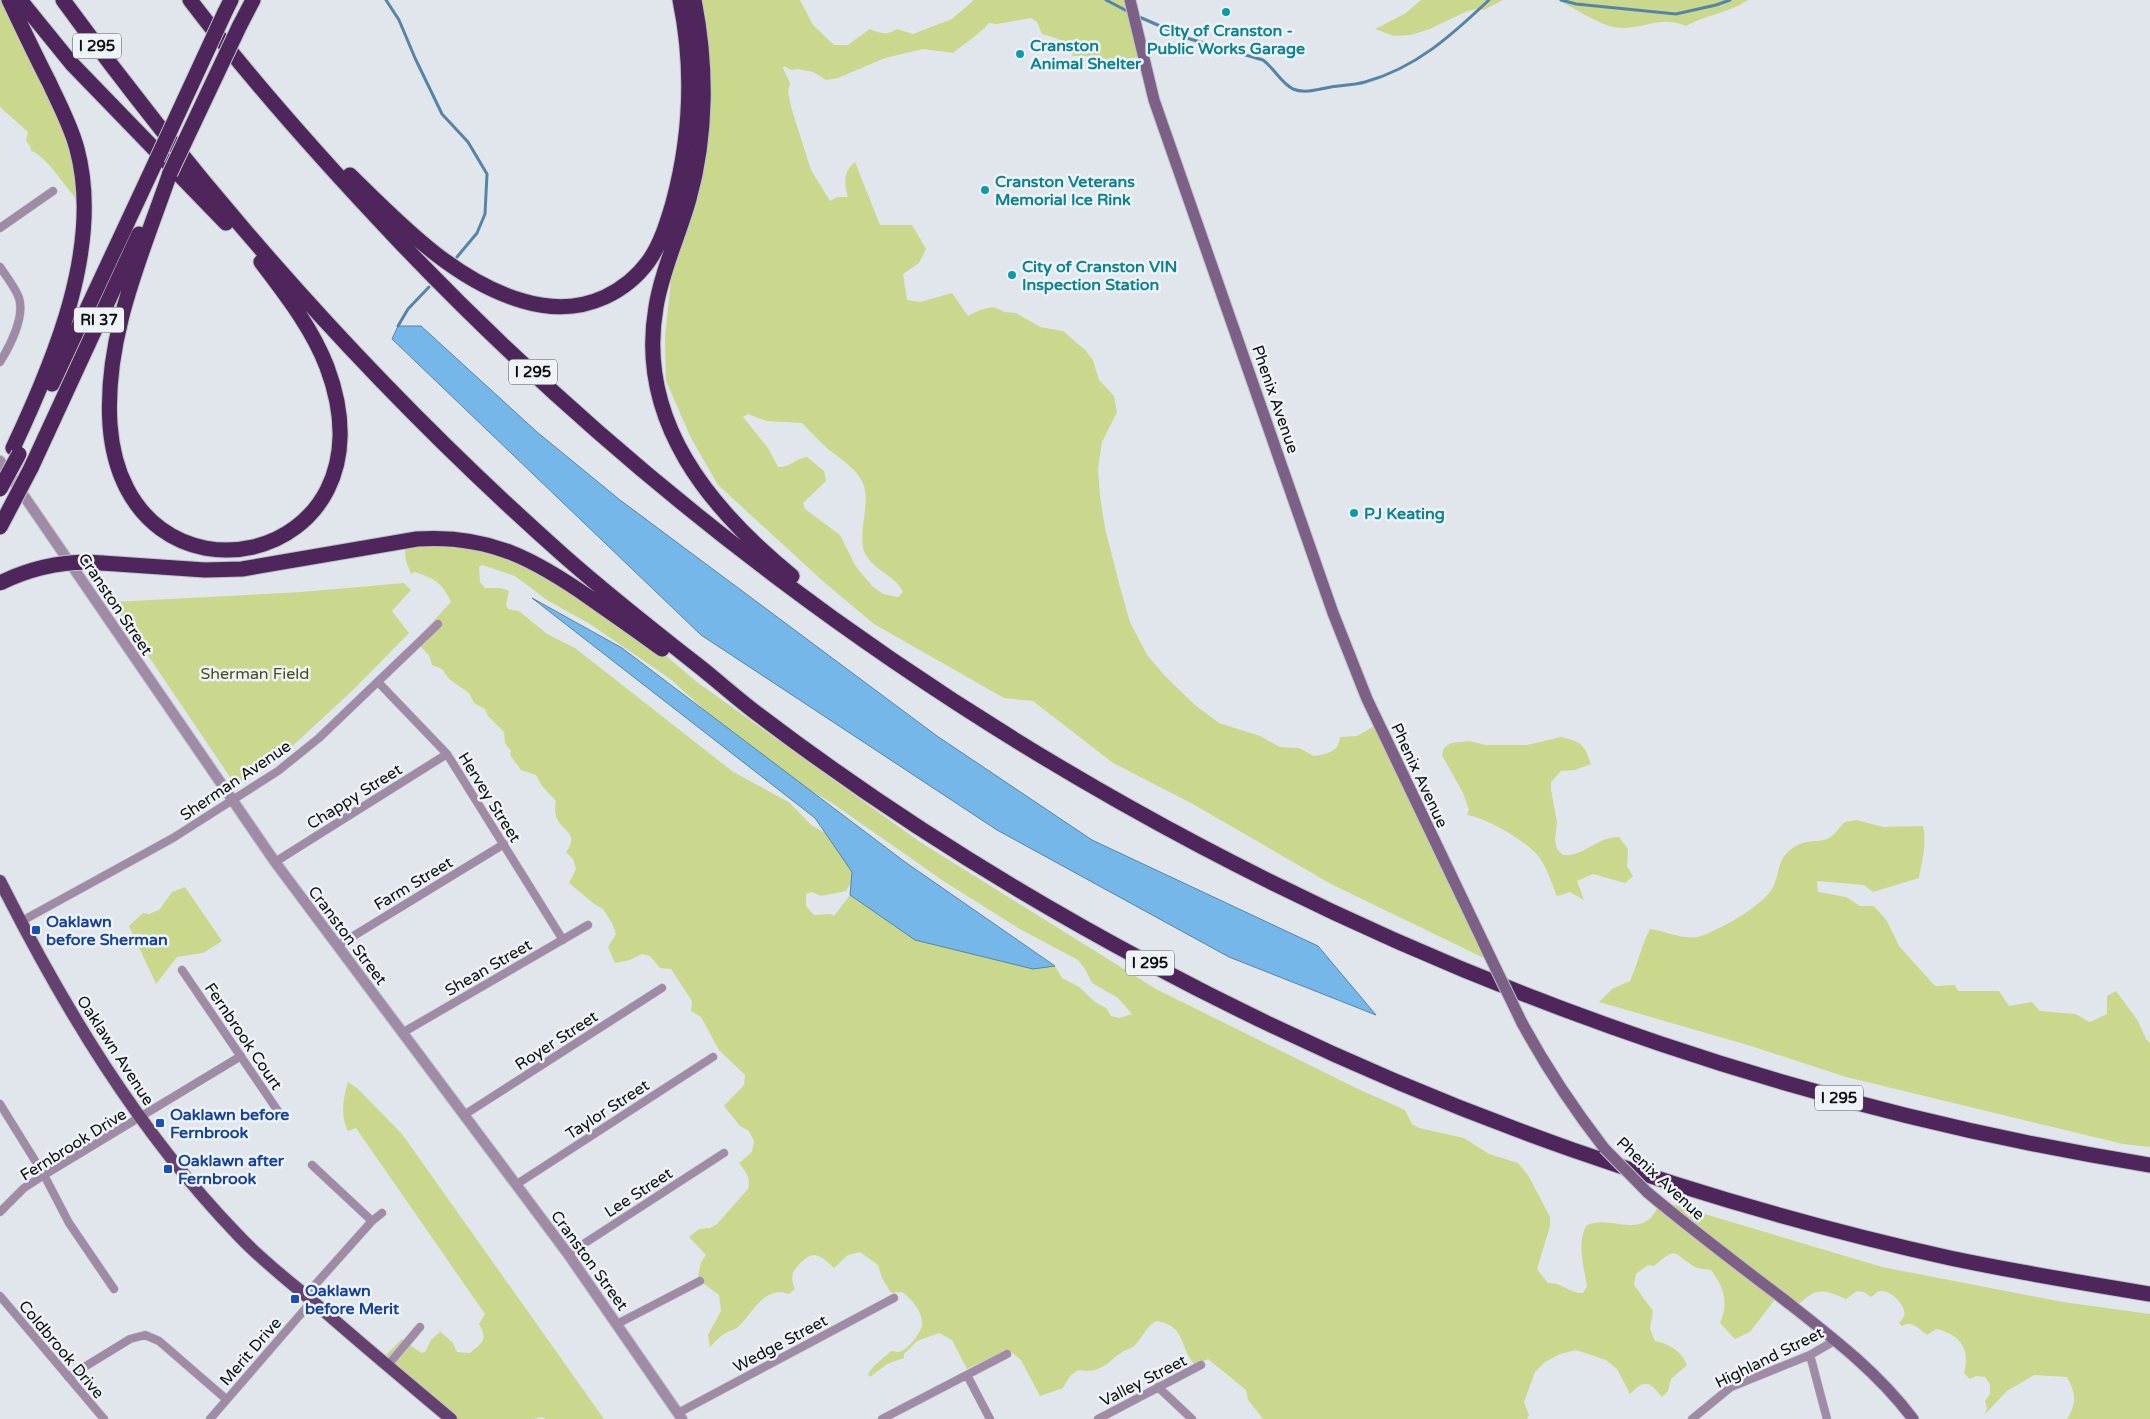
<svg xmlns="http://www.w3.org/2000/svg" width="2150" height="1419" viewBox="0 0 2150 1419" font-family="'Varela Round',sans-serif">
<style>
.green{fill:#cad88d;fill-rule:evenodd}
.water{fill:#76b7ea;stroke:#5684a8}
.lines{fill:none;stroke-linecap:round;stroke-linejoin:round}
.stream{stroke:#5684a8;stroke-width:3}
.minor-casing{stroke:#bec3c8;stroke-width:9}
.tertiary-casing{stroke:#bec3c8;stroke-width:12}
.secondary-casing{stroke:#bec3c8;stroke-width:13}
.primary-casing{stroke:#bec3c8;stroke-width:14}
.motorway-casing{stroke:#bec3c8;stroke-width:17}
.minor{stroke:#9f8ba5;stroke-width:8}
.tertiary{stroke:#9f8ba5;stroke-width:10}
.secondary{stroke:#7c6086;stroke-width:11}
.primary{stroke:#64416f;stroke-width:12}
.motorway{stroke:#4e265b;stroke-width:15}
.secondary-bridge-casing{stroke:#bec3c8;stroke-width:13;stroke-linecap:butt}
.motorway-bridge-casing{stroke:#bec3c8;stroke-width:17;stroke-linecap:butt}
.secondary-bridge{stroke:#7c6086;stroke-width:11}
.motorway-bridge{stroke:#4e265b;stroke-width:15}
.culture-dot{fill:#0f9aa8;stroke:#eef3f8;stroke-width:2}
.transit-dot{fill:#1a4fb4;stroke:#eef3f8;stroke-width:2}
.labels{text-anchor:middle;stroke-width:5;stroke-linejoin:round;paint-order:stroke}
.shield{fill:#eef3f8;stroke:#505355;stroke-width:1}
.shield-label{font-size:15px;font-weight:bold;fill:#0c0e0f}
.culture-label{font-size:16px;font-weight:bold;fill:#0d838f;stroke:#eef3f8;text-anchor:start}
.street-label{font-size:16px;fill:#0c0e0f;stroke:#eef3f8}
.park-label{font-size:16px;fill:#474f18;stroke:#eef3f8}
.transit-label{font-size:16px;font-weight:bold;fill:#164399;stroke:#eef3f8;text-anchor:start}
</style>
<rect width="100%" height="100%" fill="#e0e6eb"/>
<!-- green -->
<path class="green" d="M 0,0 L 9,0 L 71,135 L 80,203 C 67,190 46,155 31,151 L 30,146 L 26,141 L 28,132 L 0,107 Z
M 693,0 L 800,0 L 813,25 L 834,45 L 848,45 L 870,29 C 880,34 888,35 897,29 L 913,34 L 952,19 L 974,0 L 1130,0 L 1141,56 L 1118,62 L 1085,56 L 1073,56 C 1065,39 1059,39 1042,34 L 1037,22 L 1031,18 L 997,24 L 989,23 C 980,34 964,44 953,53 L 923,49 L 885,58 L 838,78 L 826,80 L 813,72 L 798,69 L 791,70 L 784,66 L 783,68 L 790,83 L 788,91 L 791,107 L 811,170 L 830,201 L 837,197 L 848,197 C 844,183 843,172 855,162 L 880,225 L 912,225 L 926,249 L 919,263 L 903,274 L 907,300 L 920,302 L 952,293 L 968,316 L 980,310 L 993,307 L 1005,312 L 1016,313 L 1040,327 L 1063,331 L 1085,350 L 1093,360 L 1099,380 L 1114,396 L 1117,412 L 1102,442 L 1098,468 L 1100,496 L 1105,528 L 1120,587 L 1130,622 L 1147,655 L 1166,677 L 1195,705 L 1219,723 L 1260,736 L 1280,747 L 1299,748 L 1314,756 C 1327,754 1339,752 1340,737 L 1357,736 L 1378,724 L 1490,961 L 1331,884 L 1191,803 L 1113,763 L 1033,701 L 1004,698 L 874,624 L 825,583 L 718,485 L 691,438 L 666,381 L 665,337 L 671,280 L 668,262 L 695,159 ZM 748,414 L 767,421 L 802,423 C 810,431 818,440 827,448 C 839,458 859,470 864,486 C 870,504 858,532 864,551 C 870,569 896,575 903,592 L 898,597 L 883,594 L 873,587 L 856,567 L 840,535 L 805,509 L 803,503 L 826,481 L 824,471 L 807,457 C 797,458 788,468 778,467 L 768,448 L 743,417 Z
M 1421,0 L 1503,0 L 1484,10 L 1476,9 L 1465,12 L 1430,29 L 1411,35 L 1394,36 L 1375,29 L 1406,13 Z
M 1558,0 L 1748,0 C 1729,13 1705,15 1686,26 C 1658,14 1642,32 1614,27 C 1600,25 1572,7 1558,0 Z
M 404,543 L 506,550 L 646,639 L 697,682 L 920,842 L 1156,989 L 1356,1088 L 1405,1110 L 1412,1124 L 1419,1128 L 1464,1138 L 1489,1154 L 1518,1163 L 1528,1175 L 1550,1217 L 1550,1226 L 1537,1269 L 1548,1283 C 1561,1282 1569,1293 1583,1293 L 1587,1286 C 1584,1268 1576,1241 1587,1225 C 1610,1216 1630,1233 1648,1220 C 1653,1217 1656,1209 1660,1205 L 1658,1200 L 1882,1267 L 2063,1302 L 2150,1314 L 2150,1419 L 2067,1419 C 2077,1403 2076,1394 2067,1377 L 2034,1375 L 2007,1391 L 1985,1414 L 1987,1408 L 1985,1401 L 1990,1394 L 1990,1384 L 1985,1377 L 1976,1376 L 1970,1379 L 1964,1373 C 1971,1348 1959,1334 1936,1329 L 1927,1335 C 1918,1328 1912,1320 1902,1326 L 1899,1323 C 1901,1320 1903,1318 1904,1316 C 1907,1306 1891,1290 1881,1291 C 1877,1291 1874,1295 1871,1297 L 1864,1292 L 1857,1291 L 1846,1299 C 1819,1287 1814,1289 1794,1309 L 1776,1298 L 1750,1332 L 1735,1339 L 1720,1323 C 1729,1302 1724,1288 1711,1270 C 1706,1269 1699,1269 1695,1267 C 1672,1253 1678,1245 1654,1266 L 1648,1265 L 1636,1274 L 1634,1285 L 1653,1311 L 1650,1329 L 1655,1341 C 1670,1344 1681,1351 1687,1365 L 1671,1379 L 1668,1391 L 1662,1397 C 1649,1381 1645,1379 1630,1394 L 1617,1369 L 1606,1360 L 1576,1350 L 1560,1354 L 1545,1362 L 1535,1372 L 1524,1402 L 1529,1415 L 1527,1419 L 1263,1419 L 1248,1400 L 1246,1390 L 1208,1359 L 1195,1365 C 1178,1346 1187,1326 1156,1321 C 1145,1328 1143,1337 1135,1345 C 1132,1348 1127,1349 1124,1351 C 1106,1362 1103,1374 1078,1370 L 1070,1376 L 1063,1388 L 1040,1396 L 1021,1360 L 1011,1352 L 1000,1353 L 967,1369 L 952,1340 L 939,1333 L 917,1341 L 904,1354 L 904,1358 L 887,1364 L 870,1377 L 868,1374 C 873,1365 884,1358 891,1351 C 893,1351 896,1352 899,1352 C 907,1351 924,1330 922,1322 C 921,1309 912,1300 902,1292 L 891,1293 L 882,1278 L 878,1265 L 860,1252 L 848,1255 L 834,1268 C 830,1264 821,1255 814,1255 C 807,1255 796,1266 793,1273 C 791,1279 793,1284 795,1289 L 789,1294 C 764,1285 753,1313 738,1327 C 734,1330 729,1331 724,1334 C 719,1337 714,1343 710,1347 L 708,1335 L 721,1311 L 719,1295 L 700,1281 L 697,1282 L 701,1262 L 706,1255 L 689,1237 L 699,1229 L 710,1228 L 717,1224 L 748,1189 C 751,1178 746,1172 739,1163 L 752,1152 L 754,1141 L 749,1131 L 740,1126 L 724,1106 L 744,1085 L 745,1075 L 719,1050 L 701,1017 L 691,1011 L 692,1001 L 671,969 L 660,968 L 650,956 L 642,954 L 630,960 L 615,963 L 608,947 L 616,934 L 612,923 L 603,909 L 593,903 L 569,883 L 576,869 L 573,859 L 566,852 C 584,827 549,833 556,801 L 542,786 L 536,775 L 521,770 L 510,755 L 511,751 L 505,743 L 504,732 L 488,716 L 485,709 L 474,703 L 469,693 L 449,679 L 442,669 L 432,665 L 429,655 L 415,641 L 451,602 C 442,583 436,579 415,572 L 411,574 L 406,561 ZM 482,565 L 515,576 L 547,600 L 590,624 L 669,678 L 765,764 L 832,803 L 942,880 L 1018,928 L 1078,960 L 1085,969 L 1092,983 L 1118,998 L 1132,1014 L 1120,1018 L 1111,1016 L 1106,1008 L 1095,1002 L 1079,987 L 1062,978 L 1055,966 L 1038,968 L 915,940 L 850,895 L 834,916 L 831,914 L 814,915 L 806,906 L 806,894 L 812,892 L 821,896 L 846,891 L 852,881 L 855,850 L 811,825 L 790,803 L 732,771 L 575,648 L 547,634 L 519,611 L 508,609 L 506,605 L 509,591 L 501,588 L 485,588 L 480,582 L 479,567 Z
M 404,583 L 411,590 L 392,611 L 409,633 L 353,690 L 286,752 L 236,786 L 112,602 L 301,592 Z
M 1561,737 C 1582,742 1584,744 1591,764 L 1575,770 L 1561,771 L 1551,782 L 1551,790 L 1557,822 L 1555,840 L 1557,849 L 1563,855 C 1584,857 1596,837 1619,837 L 1628,849 L 1627,866 L 1633,876 L 1625,883 L 1593,874 L 1577,881 L 1584,900 L 1570,892 L 1557,896 C 1552,884 1548,871 1541,860 C 1531,843 1487,818 1467,815 L 1469,810 L 1463,793 L 1442,755 L 1444,748 L 1451,743 L 1469,741 L 1486,745 L 1527,745 Z
M 1857,820 L 1883,827 L 1923,826 C 1927,843 1922,860 1919,878 L 1873,892 L 1864,885 L 1817,881 L 1818,892 L 1846,897 L 1860,906 L 1874,906 L 1887,921 L 1899,946 L 1935,986 L 1955,985 L 1958,991 L 1999,991 L 2009,1006 L 2032,1002 L 2040,1011 L 2075,1014 L 2090,1022 L 2107,1014 L 2107,996 L 2116,991 L 2138,1021 L 2146,1039 L 2150,1043 L 2150,1147 L 2123,1144 L 1846,1077 L 1751,1046 L 1599,1002 L 1612,989 L 1630,981 C 1638,964 1641,946 1650,929 C 1664,931 1685,940 1698,937 C 1716,932 1765,905 1773,887 C 1780,874 1777,860 1790,850 C 1806,837 1818,844 1829,838 C 1835,835 1840,826 1845,822 Z
M 185,887 L 222,941 L 203,953 L 177,957 L 156,984 L 129,926 L 143,913 L 149,914 L 159,910 L 172,892 Z
M 348,1082 L 358,1089 L 402,1134 L 604,1419 L 546,1419 L 542,1417 L 534,1419 L 450,1419 L 382,1359 L 402,1339 L 421,1353 L 425,1352 L 431,1340 L 440,1332 L 434,1326 L 453,1343 L 457,1352 L 470,1353 C 483,1342 488,1340 479,1324 L 485,1314 L 356,1128 L 348,1131 C 340,1116 343,1098 348,1082 Z"/>
<!-- water -->
<path class="water" d="M 398,326 L 421,326 L 537,432 L 620,500 L 937,736 L 1092,840 L 1318,946 L 1376,1015 L 1229,957 L 997,830 L 701,635 L 392,339 Z
M 532,598 L 622,648 L 905,862 L 1055,966 L 1033,969 L 915,940 L 850,895 L 852,872 L 815,818 Z"/>
<g class="lines">
<!-- stream -->
<path class="stream" d="M 386,0 L 399,20 L 415,58 L 442,114 L 468,142 L 487,174 L 485,214 L 477,233 L 457,257
M 1106,0 L 1129,12
M 1561,0 L 1576,4 L 1676,14 L 1716,5 L 1730,0
M 1137,16 L 1190,39 L 1263,60 C 1274,68 1281,83 1293,89 C 1305,94 1320,89 1331,87 C 1342,85 1355,85 1365,82 C 1416,68 1452,35 1489,0
M 398,326 L 408,309 L 429,287"/>
<!-- minor casing -->
<g class="minor-casing">
<path id="minor" d="M 0,228 L 53,191
M 0,267 C 6,276 15,287 19,298 C 25,317 10,346 0,362
M 378,682 L 447,754 L 563,940
M 275,862 L 447,754
M 20,922 L 173,838 L 278,771 L 319,738 L 438,624
M 337,946 L 504,844
M 182,970 L 282,1117
M 402,1033 L 588,925
M 0,1104 L 44,1175 L 69,1223 L 114,1289
M 464,1115 L 662,988
M 312,1165 L 372,1221
M 517,1184 L 713,1057
M 0,1212 L 24,1188 L 44,1175 L 241,1056
M 568,1254 L 724,1153
M 0,1296 L 104,1419
M 305,1296 L 372,1221 L 382,1213
M 617,1324 L 700,1281
M 1810,1355 L 1827,1419
M 388,1365 L 420,1327
M 967,1375 L 990,1419
M 68,1377 L 130,1339 L 145,1335 L 159,1341 L 226,1399
M 1158,1387 L 1192,1419
M 678,1413 L 894,1298
M 210,1419 L 312,1301
M 882,1419 L 1007,1354
M 1098,1419 L 1201,1365
M 1692,1419 L 1731,1387 L 1810,1355 L 1836,1340"/>
</g>
<!-- tertiary casing -->
<g class="tertiary-casing">
<path id="tertiary" d="M 0,461 L 275,862 L 568,1254 L 682,1419"/>
</g>
<!-- secondary casing -->
<g class="secondary-casing">
<path id="secondary" d="M 1130,0 L 1154,100 L 1333,613 L 1367,699 L 1484,944
M 1522,1023 C 1546,1067 1573,1108 1604,1148
M 1647,1192 C 1691,1229 1736,1263 1782,1298 C 1829,1335 1877,1371 1913,1419"/>
</g>
<!-- primary casing -->
<g class="primary-casing">
<path id="primary" d="M 0,881 C 64,1008 138,1131 237,1234 C 261,1260 289,1281 316,1304 C 360,1343 406,1381 451,1419"/>
</g>
<!-- motorway casing -->
<g class="motorway-casing">
<path id="motorway" d="M 9,0 C 22,27 35,55 49,82 C 59,104 71,126 77,149 C 103,246 54,361 13,448
M 20,0 L 72,64 L 226,223
M 63,0 C 210,202 376,389 563,555 C 607,594 654,631 700,667 C 720,683 739,700 759,715 C 1000,898 1288,1050 1573,1150 C 1696,1193 1823,1230 1950,1258 C 2017,1272 2083,1283 2150,1294
M 190,0 C 254,84 325,163 397,239 C 860,726 1487,1059 2150,1165
M 694,0 C 707,65 707,135 689,199 C 679,235 662,270 656,307 C 636,421 710,509 792,576
M 225,12 L 231,0
M 239,27 L 253,0
M 170,173 C 142,254 104,337 110,425 C 125,625 403,570 327,367 C 312,328 286,295 261,262
M 350,175 C 400,224 454,281 523,301 C 550,309 579,309 605,297 C 622,289 637,277 648,262 C 661,244 667,223 673,203 C 691,136 694,68 680,0
M 52,384 L 157,159
M 31,468 L 139,234
M 102,563 L 205,570 L 242,569 L 417,539 C 490,534 536,560 593,600 C 616,616 639,632 662,649"/>
</g>
<!-- minor -->
<use href="#minor" class="minor"/>
<!-- tertiary -->
<use href="#tertiary" class="tertiary"/>
<!-- secondary -->
<use href="#secondary" class="secondary"/>
<!-- primary -->
<use href="#primary" class="primary"/>
<!-- motorway -->
<use href="#motorway" class="motorway"/>
<!-- secondary-bridge casing -->
<g class="secondary-bridge-casing">
<path id="secondary-bridge" d="M 1484,944 L 1522,1023
M 1604,1148 L 1647,1192"/>
</g>
<!-- motorway-bridge casing -->
<g class="motorway-bridge-casing">
<path id="motorway-bridge" d="M 157,159 L 225,12
M 170,173 L 239,27
M 0,489 L 19,454
M 0,527 L 31,468
M 0,583 C 33,567 66,560 102,563"/>
</g>
<!-- secondary-bridge -->
<use href="#secondary-bridge" class="secondary-bridge"/>
<!-- motorway-bridge -->
<use href="#motorway-bridge" class="motorway-bridge"/>
</g>
<!-- markers -->
<g class="culture-dot">
<circle cx="1226" cy="12" r="5"/>
<circle cx="1020" cy="54" r="5"/>
<circle cx="985" cy="190" r="5"/>
<circle cx="1012" cy="275" r="5"/>
<circle cx="1354" cy="513" r="5"/>
</g>
<g class="transit-dot">
<rect x="31" y="925" width="10" height="10" rx="2.5"/>
<rect x="155" y="1118" width="10" height="10" rx="2.5"/>
<rect x="163" y="1164" width="10" height="10" rx="2.5"/>
<rect x="290" y="1294" width="10" height="10" rx="2.5"/>
</g>
<g class="labels">
<!-- shield labels -->
<g class="shield">
<rect x="73" y="33.5" width="48" height="25" rx="4"/>
<rect x="74" y="307.5" width="50" height="25" rx="4"/>
<rect x="509" y="359.5" width="48" height="25" rx="4"/>
<rect x="1126" y="950.5" width="48" height="25" rx="4"/>
<rect x="1815" y="1085.5" width="48" height="25" rx="4"/>
</g>
<g class="shield-label">
<text x="97" y="51">I 295</text>
<text x="99" y="325">RI 37</text>
<text x="533" y="377">I 295</text>
<text x="1150" y="968">I 295</text>
<text x="1839" y="1103">I 295</text>
</g>
<!-- culture labels -->
<g class="culture-label">
<text x="1226" y="36" text-anchor="middle">CIty of Cranston -<tspan x="1226" dy="18">Public Works Garage</tspan></text>
<text x="1030" y="51">Cranston<tspan x="1030" dy="18">Animal Shelter</tspan></text>
<text x="995" y="187">Cranston Veterans<tspan x="995" dy="18">Memorial Ice Rink</tspan></text>
<text x="1022" y="272">City of Cranston VIN<tspan x="1022" dy="18">Inspection Station</tspan></text>
<text x="1364" y="519">PJ Keating</text>
</g>
<!-- street labels -->
<g class="street-label">
<text transform="translate(1276 399) rotate(71)" y="6">Phenix Avenue</text>
<text transform="translate(116 604) rotate(56)" y="6">Cranston Street</text>
<text transform="translate(1420 775) rotate(65)" y="6">Phenix Avenue</text>
<text transform="translate(235 780) rotate(-34)" y="6">Sherman Avenue</text>
<text transform="translate(354 796) rotate(-32)" y="6">Chappy Street</text>
<text transform="translate(490 797) rotate(58)" y="6">Hervey Street</text>
<text transform="translate(413 883) rotate(-31)" y="6">Farm Street</text>
<text transform="translate(348 935) rotate(53)" y="6">Cranston Street</text>
<text transform="translate(488 967) rotate(-30)" y="6">Shean Street</text>
<text transform="translate(244 1036) rotate(56)" y="6">Fernbrook Court</text>
<text transform="translate(556 1040) rotate(-33)" y="6">Royer Street</text>
<text transform="translate(116 1050) rotate(57)" y="6">Oaklawn Avenue</text>
<text transform="translate(607 1109) rotate(-33)" y="6">Taylor Street</text>
<text transform="translate(73 1144) rotate(-32)" y="6">Fernbrook Drive</text>
<text transform="translate(1661 1178) rotate(43)" y="6">Phenix Avenue</text>
<text transform="translate(638 1192) rotate(-33)" y="6">Lee Street</text>
<text transform="translate(590 1260) rotate(54)" y="6">Cranston Street</text>
<text transform="translate(780 1343) rotate(-28)" y="6">Wedge Street</text>
<text transform="translate(62 1349) rotate(50)" y="6">Coldbrook Drive</text>
<text transform="translate(250 1351) rotate(-49)" y="6">Merit Drive</text>
<text transform="translate(1769 1357) rotate(-26)" y="6">Highland Street</text>
<text transform="translate(1143 1380) rotate(-27)" y="6">Valley Street</text>
</g>
<!-- park labels -->
<g class="park-label">
<text x="255" y="679">Sherman Field</text>
</g>
<!-- transit labels -->
<g class="transit-label">
<text x="46" y="927">Oaklawn<tspan x="46" dy="18">before Sherman</tspan></text>
<text x="170" y="1120">Oaklawn before<tspan x="170" dy="18">Fernbrook</tspan></text>
<text x="178" y="1166">Oaklawn after<tspan x="178" dy="18">Fernbrook</tspan></text>
<text x="305" y="1296">Oaklawn<tspan x="305" dy="18">before Merit</tspan></text>
</g>
</g>
</svg>
